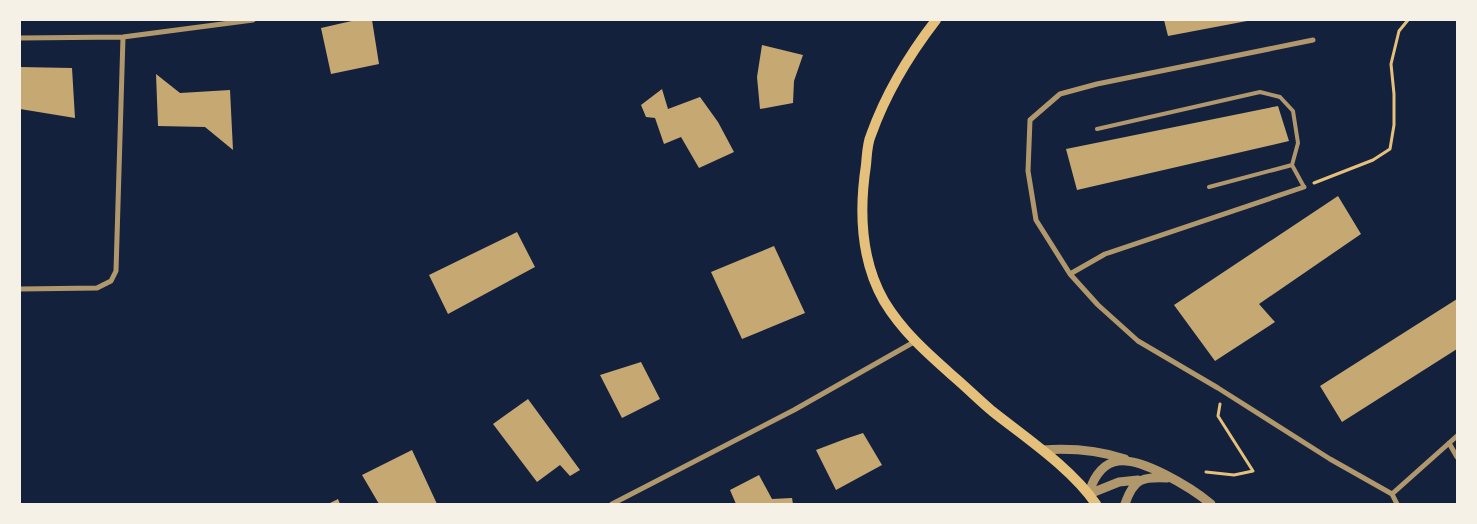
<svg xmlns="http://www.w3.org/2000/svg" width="1477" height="524" viewBox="0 0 1477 524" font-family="'Nunito Sans',sans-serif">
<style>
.building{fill:#c6a872}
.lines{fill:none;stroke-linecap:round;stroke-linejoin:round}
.path{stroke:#e5c07b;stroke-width:3}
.service{stroke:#b1986c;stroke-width:4}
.minor{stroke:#b1986c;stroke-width:5}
.tertiary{stroke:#b1986c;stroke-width:9}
.secondary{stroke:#e5c07b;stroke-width:10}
</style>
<rect width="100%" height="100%" fill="#14213d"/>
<!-- building -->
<path class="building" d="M 356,20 L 372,20 L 379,64 L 331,74 L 321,28 Z
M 1164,20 L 1246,20 L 1247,21 L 1168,36 Z
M 762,45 L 803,55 L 794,81 L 793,103 L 760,109 L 757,77 Z
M 20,67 L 72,68 L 75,118 L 20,109 Z
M 156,74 L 180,93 L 230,90 L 233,150 L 205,127 L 158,126 Z
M 662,89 L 668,109 L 700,97 L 718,122 L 734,152 L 699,168 L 681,137 L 664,144 L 655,118 L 646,117 L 641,105 Z
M 1278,106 L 1289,141 L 1077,190 L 1066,149 Z
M 1338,196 L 1361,234 L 1259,304 L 1275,322 L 1215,361 L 1174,305 Z
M 517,232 L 535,267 L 448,314 L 429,275 Z
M 774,246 L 805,313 L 742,339 L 711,272 Z
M 1457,299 L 1457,349 L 1342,422 L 1320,386 Z
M 641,362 L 660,399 L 622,418 L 600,375 Z
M 528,399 L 580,470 L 570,476 L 560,465 L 537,482 L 493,424 Z
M 863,433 L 882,465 L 836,490 L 816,450 L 845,439 Z
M 412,450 L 437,504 L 379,504 L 362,475 Z
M 759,475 L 772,499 L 792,498 L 793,504 L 736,504 L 730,490 Z
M 338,499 L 340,504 L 328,504 Z"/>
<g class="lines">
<!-- path -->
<path class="path" d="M 1314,183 L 1373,160 L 1390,149 L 1394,125 L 1394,94 L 1391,64 L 1399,31 L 1408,20
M 1206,472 L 1234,475 L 1253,471 L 1218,416 L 1220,404"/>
<!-- service -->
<path class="service" d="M 1097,129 L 1260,92 L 1280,97 L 1293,111 L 1298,143 L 1292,165 L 1209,187
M 1292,165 L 1304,187"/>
<!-- minor -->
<path class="minor" d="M 20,38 L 123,37 L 253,20
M 1313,40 L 1097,84 L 1060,94 L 1030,120 L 1028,171 L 1036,220 L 1070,274 L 1098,305 L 1138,341 L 1218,388 L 1330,459 L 1392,494
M 1070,274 L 1105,254 L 1304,187
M 20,289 L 97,288 L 111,281 L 116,271 L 123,37
M 1449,443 L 1457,457
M 612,504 L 794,410 L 914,342
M 1397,504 L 1392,494 L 1457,436"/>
<!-- tertiary -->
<path class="tertiary" d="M 1043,450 C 1071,448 1097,450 1125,459
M 1089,494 C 1092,481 1100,466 1114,462 C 1138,454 1193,489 1211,504
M 1089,494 L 1119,482 L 1138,480
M 1125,504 C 1134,478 1142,477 1167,478"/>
<!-- secondary -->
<path class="secondary" d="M 936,20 C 909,55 886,93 871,135 C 867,144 867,155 866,165 C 859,211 860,259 884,301 C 902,331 927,353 953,376 C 966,387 979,400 992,411 C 1026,438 1071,468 1096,504"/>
</g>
<!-- border -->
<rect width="1477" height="524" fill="none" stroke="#f6f1e7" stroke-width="42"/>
</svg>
